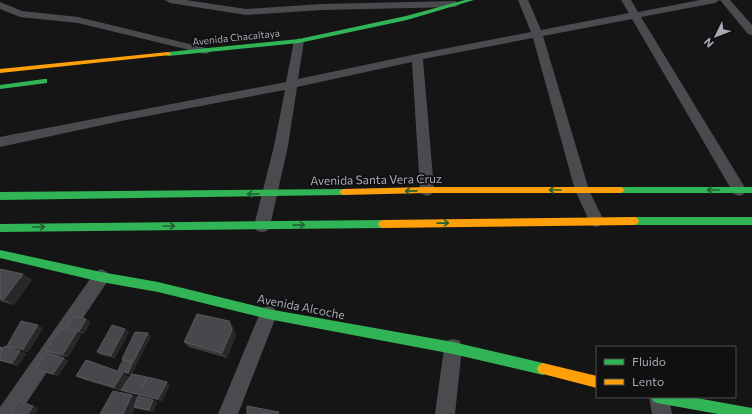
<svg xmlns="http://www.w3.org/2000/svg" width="752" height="414" viewBox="0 0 752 414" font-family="Commissioner,sans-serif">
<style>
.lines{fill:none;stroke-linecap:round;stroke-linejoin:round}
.street{fill:#4a4b4e;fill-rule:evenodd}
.fast{fill:#30b455;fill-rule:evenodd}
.slow{fill:#ff9f0a;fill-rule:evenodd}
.wall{fill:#3c3c3f}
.shaded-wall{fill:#282829}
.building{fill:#48484c;stroke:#56575c}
.oneway{stroke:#206233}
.labels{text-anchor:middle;stroke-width:3.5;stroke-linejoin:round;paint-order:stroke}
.far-street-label{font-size:10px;fill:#a7aab6;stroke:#101011}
.street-label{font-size:12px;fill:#a7aab6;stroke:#101011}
</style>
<rect width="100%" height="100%" fill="#151515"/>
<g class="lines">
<!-- street -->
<path class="street" d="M 165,0 L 186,0 L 246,9 L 322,4 L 455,1 L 460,4 L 455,7 L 322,10 L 246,15 L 170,3 Z
M 518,0 L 528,0 L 541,30 L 629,13 L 621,0 L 631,0 L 638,12 L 700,0 L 720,0 L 715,3 L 641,17 L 744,186 L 746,190 L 744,194 L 739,196 L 734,194 L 632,19 L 543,36 L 589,190 L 604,221 L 601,225 L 596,227 L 591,225 L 575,190 L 533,38 L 423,59 L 434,190 L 432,194 L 427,196 L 422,194 L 420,190 L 412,62 L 297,87 L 288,146 L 270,226 L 267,231 L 262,232 L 257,231 L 254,226 L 274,146 L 285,90 L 121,121 L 0,147 L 0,137 L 286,82 L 294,41 L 299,38 L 304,41 L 298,79 L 417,54 L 531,32 Z
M 720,0 L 730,0 L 752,25 L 752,35 L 748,34 Z
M 0,2 L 22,11 L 78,17 L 210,49 L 212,51 L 206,54 L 78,23 L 20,17 L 0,9 Z
M 101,269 L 107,272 L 109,277 L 107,282 L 19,414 L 0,414 L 0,407 L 95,272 Z
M 268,306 L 274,308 L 277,314 L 238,414 L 218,414 L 262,308 Z
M 453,339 L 460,341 L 462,348 L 455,414 L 435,414 L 444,348 L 446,341 Z
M 649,397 L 669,397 L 672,414 L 652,414 Z"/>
<!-- fast -->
<path class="fast" d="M 465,0 L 474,0 L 407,20 L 299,43 L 168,56 L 165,54 L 168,52 L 299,39 L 406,16 Z
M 44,79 L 47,79 L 47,83 L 0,89 L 0,85 Z
M 621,187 L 752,187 L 752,193 L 621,193 L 617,190 Z
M 343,189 L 347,192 L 343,195 L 0,200 L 0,192 Z
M 634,217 L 752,217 L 752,225 L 634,225 L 631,224 L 629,221 L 631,218 Z
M 383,220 L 386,221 L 388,224 L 386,227 L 383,228 L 0,232 L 0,224 Z
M 0,250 L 101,272 L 158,282 L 268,309 L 453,342 L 543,363 L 547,365 L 549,369 L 547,373 L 543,375 L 453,354 L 268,319 L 158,292 L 101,282 L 0,258 Z
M 651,397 L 691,397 L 752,408 L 752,414 L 718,414 L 657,403 L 653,401 Z"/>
<!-- slow -->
<path class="slow" d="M 168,52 L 171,54 L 170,55 L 0,73 L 0,69 Z
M 427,187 L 621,187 L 625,190 L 621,193 L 427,193 L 343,195 L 339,192 L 343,189 Z
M 634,217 L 637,218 L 639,221 L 637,224 L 634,225 L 383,228 L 380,227 L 378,224 L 380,221 L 383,220 Z
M 543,363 L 597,376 L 597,388 L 539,373 L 537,369 L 539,365 Z"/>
</g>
<!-- wall -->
<path class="wall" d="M 0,269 L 23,274 L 32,280 L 14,305 L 0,301 Z
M 86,319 L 90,322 L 84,334 L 72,331 L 81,335 L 68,357 L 50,354 L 45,351 L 70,331 L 66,328 Z
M 229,321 L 233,326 L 236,336 L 227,358 L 189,347 L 184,342 Z
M 43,328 L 28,352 L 13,348 L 7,346 Z
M 125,329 L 129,332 L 115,358 L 101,355 L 97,352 Z
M 151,336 L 136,365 L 130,362 L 136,366 L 131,375 L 122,372 L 118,370 L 124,360 L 122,359 Z
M 0,347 L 20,351 L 26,354 L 18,366 L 0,361 Z
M 64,358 L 68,361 L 58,376 L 40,371 L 35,369 Z
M 76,376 L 147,377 L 170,384 L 162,401 L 125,392 L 123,390 L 122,391 L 85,380 Z
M 132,395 L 137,397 L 153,400 L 157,402 L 153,412 L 138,409 L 135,408 L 132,414 L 100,414 Z"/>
<!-- shaded-wall -->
<path class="shaded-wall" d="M 23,274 L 32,280 L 14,305 L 4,299 Z
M 86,319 L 90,322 L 84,334 L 79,331 Z
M 229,321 L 233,326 L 236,336 L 227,358 L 222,353 Z
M 38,325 L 43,328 L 28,352 L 23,349 Z
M 125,329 L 129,332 L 115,358 L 111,355 Z
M 77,332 L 81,335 L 68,357 L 63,354 Z
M 148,333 L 151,336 L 136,365 L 133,362 Z
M 20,351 L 26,354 L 18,366 L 12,363 Z
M 64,358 L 68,361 L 58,376 L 53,374 Z
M 132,363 L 136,366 L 131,375 L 128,373 Z
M 123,373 L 130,377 L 122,391 L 114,387 Z
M 167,382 L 170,384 L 162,401 L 158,399 Z
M 132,395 L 140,398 L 132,414 L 123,414 Z
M 153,400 L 157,402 L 153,412 L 149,410 Z
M 19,401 L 39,408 L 35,414 L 28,414 Z"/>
<!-- building -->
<path class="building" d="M 0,269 L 23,274 L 4,299 L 0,298 Z
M 197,314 L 229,321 L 232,330 L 222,353 L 184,342 Z
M 74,316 L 86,319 L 79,331 L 66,328 Z
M 21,321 L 38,325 L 23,349 L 7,346 Z
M 112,325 L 125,329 L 111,355 L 97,352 Z
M 60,329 L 77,332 L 63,354 L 45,351 Z
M 135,332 L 148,333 L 133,362 L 122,359 Z
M 5,346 L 20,351 L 12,363 L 0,360 L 0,353 Z
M 0,347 L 3,348 L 0,351 Z
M 46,353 L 64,358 L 53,374 L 35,369 Z
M 86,360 L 123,373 L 114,387 L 76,376 Z
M 123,360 L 132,363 L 128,373 L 118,370 Z
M 132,374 L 147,377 L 141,389 L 148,377 L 167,382 L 158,399 L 121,390 Z
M 113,391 L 132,395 L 123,414 L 100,414 Z
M 138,396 L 153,400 L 149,410 L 134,407 Z
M 19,401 L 33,406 L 28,414 L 10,414 Z
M 247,406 L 279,412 L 278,414 L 247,414 Z"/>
<!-- one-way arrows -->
<defs><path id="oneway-shaft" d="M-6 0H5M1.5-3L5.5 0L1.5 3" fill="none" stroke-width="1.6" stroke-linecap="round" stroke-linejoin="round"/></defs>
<g class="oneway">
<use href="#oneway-shaft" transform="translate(555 190) rotate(180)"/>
<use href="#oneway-shaft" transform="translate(713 190) rotate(-180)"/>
<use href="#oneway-shaft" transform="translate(411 191) rotate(179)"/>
<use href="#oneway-shaft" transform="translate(253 194) rotate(179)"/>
<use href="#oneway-shaft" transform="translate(443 223) rotate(-1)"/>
<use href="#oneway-shaft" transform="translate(299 225) rotate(-1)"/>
<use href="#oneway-shaft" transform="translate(169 226)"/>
<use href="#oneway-shaft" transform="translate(39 227)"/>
</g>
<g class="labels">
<!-- far-street labels -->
<g class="far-street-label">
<text transform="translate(236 37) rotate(-6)" y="4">Avenida Chacaltaya</text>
</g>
<!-- street labels -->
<g class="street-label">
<text transform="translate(376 180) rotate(-1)" y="4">Avenida Santa Vera Cruz</text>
<text transform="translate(301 307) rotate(11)" y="4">Avenida Alcoche</text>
</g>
</g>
<!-- legend -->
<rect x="596" y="346" width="140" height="52" fill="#101011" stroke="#4c4e53"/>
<rect x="604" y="359" width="20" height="6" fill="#30b455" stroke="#4c4e53"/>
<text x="632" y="366" font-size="12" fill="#a7aab6">Fluido</text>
<rect x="604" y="379" width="20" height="6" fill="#ff9f0a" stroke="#4c4e53"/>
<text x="632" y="386" font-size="12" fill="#a7aab6">Lento</text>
<!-- north arrow -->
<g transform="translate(716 36) rotate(227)" stroke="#101011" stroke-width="3" paint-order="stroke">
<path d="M0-3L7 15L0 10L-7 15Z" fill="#a7aab6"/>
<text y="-6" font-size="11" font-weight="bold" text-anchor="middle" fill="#a7aab6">N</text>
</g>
</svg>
